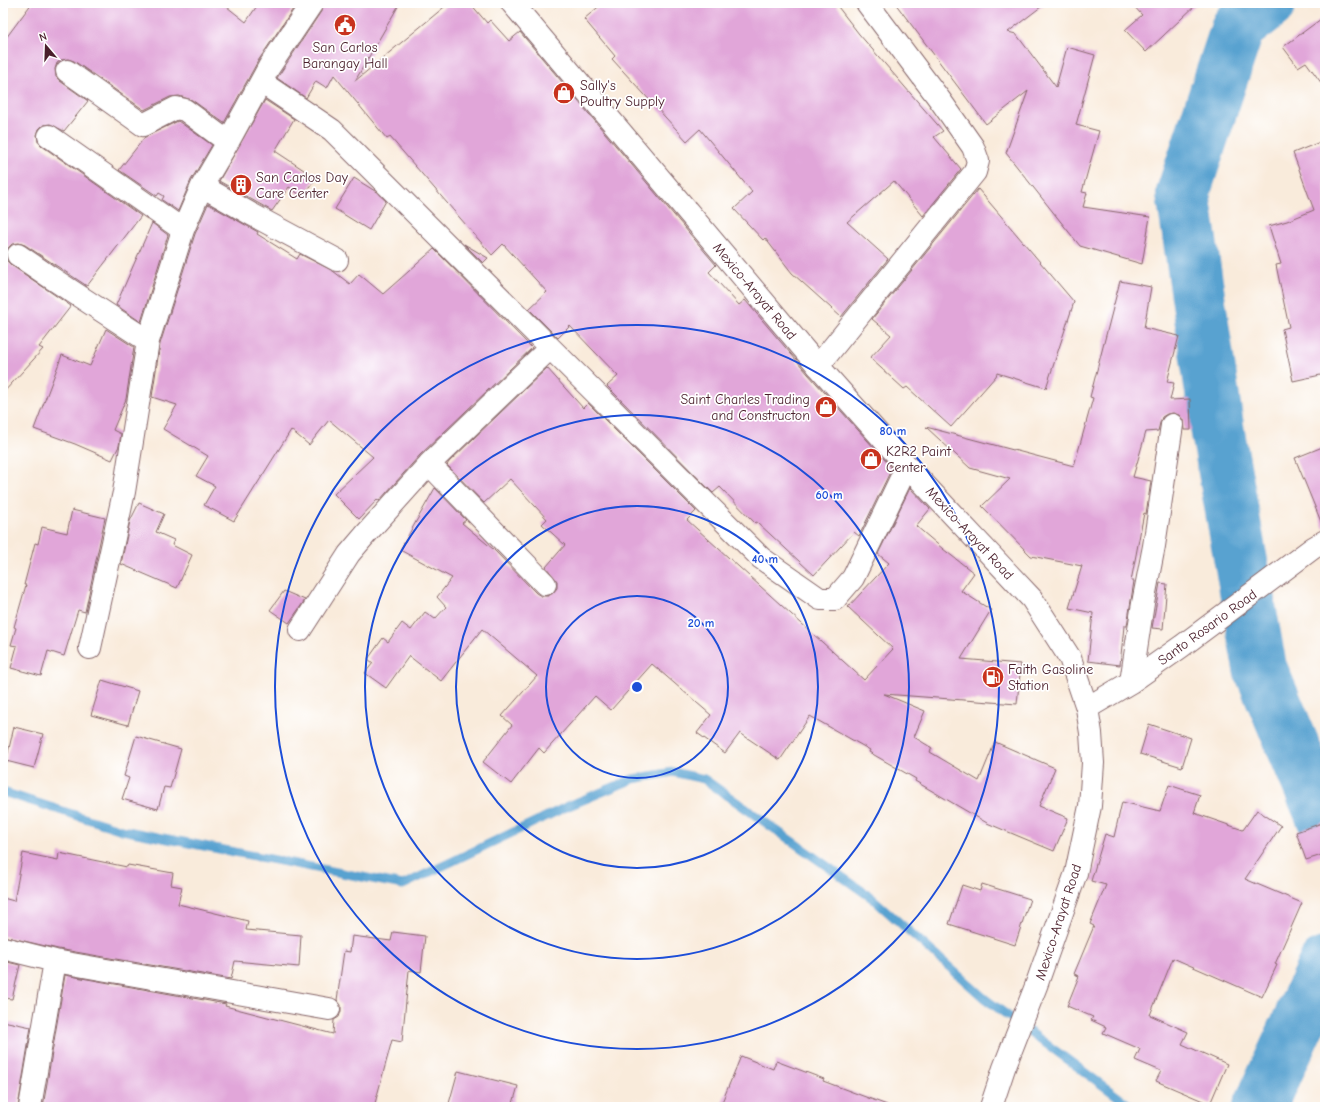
<svg xmlns="http://www.w3.org/2000/svg" width="1328" height="1110" viewBox="0 0 1328 1110" font-family="'Comic Neue',sans-serif">
<style>
.lines{fill:none;stroke-linecap:round;stroke-linejoin:round}
.stream{stroke:#58a2d0;stroke-width:9}
.river{stroke:#58a2d0;stroke-width:54}
.building{fill:#e1a6d9}
.minor-casing{stroke:#876669;stroke-width:24}
.major-casing{stroke:#876669;stroke-width:24}
.minor{stroke:#fff;stroke-width:22}
.major{stroke:#fff;stroke-width:22}
.ring{fill:none;stroke:#1d4ed8;stroke-width:2}
.labels{text-anchor:middle;stroke-width:3.5;stroke-linejoin:round;paint-order:stroke}
.poi-label{font-size:14px;fill:#4a1f2b;stroke:#fff;text-anchor:start}
.street-label{font-size:14px;fill:#4a1f2b;stroke:#fff}
.centre{fill:#1d4ed8;stroke:#fff;stroke-width:2}
.ring-label{font-size:12px;text-anchor:middle;font-weight:bold;fill:#1d4ed8;stroke:#fff;stroke-width:3.5;stroke-linejoin:round;paint-order:stroke}
</style>
<rect width="100%" height="100%" fill="#fff"/>
<filter id="ink" filterUnits="userSpaceOnUse"><feTurbulence type="fractalNoise" baseFrequency=".025" numOctaves="2"/><feDisplacementMap in="SourceGraphic" scale="8" xChannelSelector="R" yChannelSelector="G"/><feConvolveMatrix kernelMatrix="1 2 1 2 8 2 1 2 1" color-interpolation-filters="sRGB"/></filter>
<filter id="wash" filterUnits="userSpaceOnUse"><feTurbulence type="fractalNoise" baseFrequency=".012" numOctaves="4" result="noise"/><feDisplacementMap in="SourceGraphic" scale="16" xChannelSelector="R" yChannelSelector="G"/><feGaussianBlur stdDeviation="0.9" result="paint"/><feColorMatrix in="noise" values="0 0 0 0 0 0 0 0 0 0 0 0 0 0 0 0 0 1.4 0 .05"/><feComposite in="paint" operator="in"/></filter>
<g filter="url(#wash)">
<rect width="100%" height="100%" fill="#f9ebdb"/>
<g class="lines">
<!-- stream -->
<path class="stream" d="M 3,792 L 122,830 L 403,885 L 566,807 L 633,779 L 673,772 L 704,779 L 872,898 L 984,998 L 1132,1107"/>
<!-- river -->
<path class="river" d="M 1269,3 L 1238,27 L 1183,193 L 1218,433 L 1260,668 L 1325,822
M 1260,1107 L 1325,964"/>
</g>
<g id="blocks">
<!-- building -->
<path class="building" d="M 32,3 L 222,3 L 246,22 L 259,3 L 297,3 L 258,61 L 224,123 L 192,100 L 179,96 L 170,97 L 144,110 L 74,61 L 68,59 L 61,60 L 57,63 L 55,69 L 56,77 L 60,81 L 88,101 L 64,131 L 50,124 L 43,125 L 39,129 L 37,135 L 38,142 L 42,146 L 141,216 L 87,286 L 25,245 L 19,243 L 12,244 L 8,248 L 6,254 L 7,261 L 11,265 L 71,306 L 39,347 L 43,349 L 3,393 L 3,42 Z
M 324,3 L 400,3 L 355,81 L 449,3 L 470,3 L 487,23 L 490,20 L 509,41 L 520,32 L 716,265 L 709,272 L 739,305 L 745,300 L 808,374 L 892,468 L 859,536 L 854,532 L 814,575 L 757,522 L 755,523 L 720,487 L 713,493 L 607,386 L 618,376 L 570,326 L 558,338 L 529,309 L 547,292 L 503,244 L 492,255 L 390,137 L 387,139 L 334,75 L 327,88 L 316,81 L 306,98 L 277,78 L 322,10 Z
M 603,3 L 835,3 L 859,34 L 943,131 L 934,137 L 961,169 L 923,216 L 894,181 L 847,222 L 888,259 L 841,317 L 792,273 L 765,238 L 763,240 L 734,209 L 752,192 L 700,129 L 687,141 L 612,59 L 615,56 L 584,19 Z
M 895,3 L 1046,3 L 1008,32 L 1016,34 L 1056,87 L 1067,47 L 1095,55 L 1076,125 L 1099,131 L 1082,192 L 1087,193 L 1083,207 L 1150,217 L 1142,264 L 1080,246 L 1006,153 L 1028,91 L 986,124 Z
M 1131,3 L 1198,3 L 1146,52 L 1125,30 L 1142,15 Z
M 1325,16 L 1325,88 L 1306,62 L 1298,67 L 1283,47 Z
M 265,100 L 294,119 L 275,151 L 316,178 L 303,197 L 289,187 L 272,211 L 219,181 Z
M 178,121 L 212,145 L 191,180 L 178,211 L 162,200 L 164,196 L 159,193 L 157,196 L 119,170 L 145,137 Z
M 1325,140 L 1325,374 L 1293,381 L 1282,329 L 1289,327 L 1276,265 L 1281,264 L 1269,226 L 1287,221 L 1314,210 L 1293,153 Z
M 354,178 L 375,191 L 386,201 L 369,230 L 335,209 Z
M 978,189 L 1074,302 L 1046,388 L 997,373 L 996,376 L 951,427 L 907,387 L 904,389 L 870,358 L 891,335 L 872,319 Z
M 208,204 L 258,232 L 257,234 L 297,259 L 300,254 L 333,271 L 350,284 L 359,274 L 383,294 L 434,249 L 532,348 L 420,455 L 379,501 L 378,499 L 359,519 L 334,494 L 373,457 L 329,420 L 309,445 L 291,430 L 234,521 L 204,505 L 215,486 L 196,476 L 208,456 L 163,429 L 177,405 L 152,397 L 160,344 L 195,234 Z
M 152,223 L 168,235 L 141,322 L 116,305 Z
M 464,244 L 488,258 L 483,263 Z
M 1120,281 L 1151,287 L 1144,328 L 1179,336 L 1167,382 L 1174,383 L 1170,400 L 1190,399 L 1191,430 L 1184,430 L 1183,420 L 1179,415 L 1173,413 L 1167,414 L 1162,417 L 1160,423 L 1158,431 L 1146,432 L 1133,477 L 1151,481 L 1146,514 L 1144,513 L 1131,581 L 1134,581 L 1127,626 L 1124,626 L 1120,665 L 1088,661 L 1093,613 L 1069,608 L 1082,566 L 1031,556 L 982,506 L 1010,479 L 970,468 L 926,427 L 1074,466 L 1093,398 L 1090,397 Z
M 106,329 L 134,347 L 126,399 L 113,430 L 121,434 L 119,446 L 112,460 L 75,444 L 34,429 L 62,355 L 90,366 Z
M 547,368 L 583,408 L 588,403 L 696,511 L 687,520 L 864,680 L 893,649 L 848,607 L 889,563 L 878,554 L 910,488 L 930,509 L 916,526 L 943,549 L 974,573 L 961,591 L 991,610 L 961,659 L 1021,664 L 1017,704 L 884,694 L 925,711 L 914,737 L 932,748 L 930,752 L 979,781 L 995,742 L 1055,768 L 1039,806 L 1068,818 L 1054,851 L 987,823 L 915,781 L 916,779 L 869,752 L 870,750 L 810,716 L 780,760 L 740,733 L 725,753 L 697,733 L 711,715 L 652,664 L 611,710 L 595,696 L 544,753 L 539,748 L 511,784 L 483,762 L 512,725 L 502,716 L 537,676 L 482,629 L 441,681 L 409,656 L 386,688 L 365,673 L 373,663 L 368,659 L 383,638 L 388,642 L 402,623 L 411,630 L 425,612 L 435,619 L 446,607 L 437,597 L 452,578 L 400,550 L 435,488 L 466,520 L 462,523 L 493,549 L 536,593 L 541,596 L 548,596 L 553,593 L 557,588 L 557,581 L 546,567 L 565,545 L 542,524 L 547,519 L 510,479 L 484,503 L 447,465 L 449,462 Z
M 1325,446 L 1325,528 L 1324,529 L 1295,458 Z
M 139,503 L 164,514 L 156,532 L 174,540 L 172,545 L 192,555 L 177,588 L 121,564 L 130,521 Z
M 72,510 L 105,518 L 85,612 L 78,610 L 64,656 L 48,651 L 41,676 L 11,668 L 17,646 L 11,645 L 16,628 L 14,627 L 26,585 L 24,585 L 35,543 L 38,544 L 42,527 L 67,533 Z
M 1160,583 L 1167,584 L 1163,629 L 1152,628 Z
M 284,591 L 305,600 L 289,623 L 270,610 Z
M 102,680 L 138,691 L 128,725 L 91,715 Z
M 1149,724 L 1191,738 L 1182,767 L 1140,754 Z
M 14,727 L 43,734 L 34,768 L 6,761 Z
M 136,736 L 181,749 L 170,788 L 164,787 L 158,809 L 122,799 L 129,778 L 124,776 Z
M 1169,785 L 1200,795 L 1194,813 L 1243,830 L 1257,810 L 1281,826 L 1245,879 L 1302,903 L 1275,964 L 1277,965 L 1262,997 L 1173,958 L 1150,1015 L 1188,1032 L 1182,1044 L 1227,1064 L 1210,1104 L 1156,1081 L 1161,1071 L 1135,1060 L 1140,1049 L 1103,1033 L 1106,1027 L 1091,1020 L 1093,1017 L 1067,1006 L 1079,976 L 1074,974 L 1094,926 L 1090,924 L 1106,885 L 1091,881 L 1105,834 L 1114,837 L 1122,802 L 1160,811 Z
M 1325,822 L 1325,854 L 1306,860 L 1296,832 Z
M 23,853 L 58,860 L 59,853 L 127,867 L 128,865 L 173,873 L 171,885 L 182,887 L 178,904 L 248,921 L 246,930 L 301,935 L 299,967 L 235,961 L 231,979 L 58,949 L 3,936 L 3,898 L 14,901 Z
M 982,884 L 1030,899 L 1015,945 L 949,924 L 962,885 L 980,891 Z
M 393,932 L 425,936 L 421,972 L 409,970 L 402,1042 L 392,1040 L 374,1107 L 43,1107 L 65,975 L 226,1004 L 225,1006 L 333,1034 L 334,1020 L 339,1017 L 341,1011 L 341,1005 L 337,1000 L 344,951 L 350,952 L 352,936 L 391,941 Z
M 3,961 L 20,965 L 12,999 L 3,998 Z
M 3,1021 L 31,1027 L 18,1107 L 3,1107 Z
M 741,1056 L 773,1069 L 776,1061 L 824,1079 L 823,1081 L 887,1105 L 886,1107 L 720,1107 Z
M 458,1071 L 518,1086 L 512,1107 L 448,1107 Z"/>
</g>
</g>
<g filter="url(#ink)">
<use href="#blocks" fill-opacity="0" stroke="#876669" stroke-width="1"/>
<g class="lines">
<!-- minor casing -->
<g class="minor-casing">
<path id="minor" d="M 67,71 L 143,125 L 176,108 L 185,110 L 228,142
M 261,82 L 332,130 L 761,558 L 820,599 L 835,599 L 853,578 L 907,466
M 49,136 L 183,230
M 202,186 L 251,214 L 337,260
M 18,255 L 50,277 L 148,341
M 818,366 L 975,172 L 978,161 L 973,147 L 940,100 L 867,3
M 429,464 L 545,584
M 300,630 L 349,554 L 366,534 L 429,464 L 550,348
M 90,648 L 124,492 L 148,341 L 183,230 L 202,186 L 228,142 L 269,67 L 312,3
M 1131,682 L 1143,603 L 1154,546 L 1172,425
M 1087,708 L 1131,682 L 1182,646 L 1313,548 L 1325,541
M 3,948 L 55,961 L 329,1009
M 30,1107 L 55,961"/>
</g>
<!-- major casing -->
<g class="major-casing">
<path id="major" d="M 512,3 L 818,366 L 907,466 L 1032,599 L 1070,658 L 1087,708 L 1091,733 L 1093,763 L 1090,806 L 1076,873 L 1036,986 L 1004,1068 L 991,1107"/>
</g>
<!-- minor -->
<use href="#minor" class="minor"/>
<!-- major -->
<use href="#major" class="major"/>
</g>
</g>
<!-- distance rings -->
<g class="ring">
<circle cx="637" cy="687" r="91"/>
<circle cx="637" cy="687" r="181"/>
<circle cx="637" cy="687" r="272"/>
<circle cx="637" cy="687" r="362"/>
</g>
<!-- icons -->
<defs>
<g id="civic-disc" transform="scale(1.15)"><circle r="9.5" fill="#c8321e" stroke="#fff"/><path d="M-.6-6.5H3V-4.5H.6V-3L4-1V1h2V6H-6V1h2V-1L-.6-3ZM-1.2 2.5V6h2.4V2.5Z" fill="#fff"/></g>
<g id="shop-disc" transform="scale(1.15)"><circle r="9.5" fill="#c8321e" stroke="#fff"/><path d="M-5-2.5h2.3a2.7 3.5 0 0 1 5.4 0H5L5.5 6h-11ZM-1.5-2.5h3a1.5 2.3 0 0 0-3 0Z" fill="#fff"/></g>
<g id="building-disc" transform="scale(1.15)"><circle r="9.5" fill="#c8321e" stroke="#fff"/><path d="M-4-6H4V6H1V3H-1V6H-4ZM-2.5-4.3h1.7v1.8h-1.7ZM.8-4.3h1.7v1.8H.8ZM-2.5-1h1.7V.8h-1.7ZM.8-1h1.7V.8H.8Z" fill="#fff"/></g>
<g id="fuel-disc" transform="scale(1.15)"><circle r="9.5" fill="#c8321e" stroke="#fff"/><path d="M-5.5-6h7V0h2V4h1.3V-2.5L3-4.5l.8-.8L6-3V5H2.5V1h-1V6h-7ZM-4.2-4.7v3.2H.2V-4.7Z" fill="#fff"/></g>
</defs>
<g fill-rule="evenodd">
<use href="#civic-disc" x="345" y="25"/>
<use href="#shop-disc" x="564" y="93"/>
<use href="#building-disc" x="241" y="185"/>
<use href="#shop-disc" x="826" y="407"/>
<use href="#shop-disc" x="871" y="459"/>
<use href="#fuel-disc" x="993" y="677"/>
</g>
<g class="labels">
<!-- poi labels -->
<g class="poi-label">
<text x="345" y="52" text-anchor="middle">San Carlos<tspan x="345" dy="16">Barangay Hall</tspan></text>
<text x="580" y="90">Sally's<tspan x="580" dy="16">Poultry Supply</tspan></text>
<text x="256" y="182">San Carlos Day<tspan x="256" dy="16">Care Center</tspan></text>
<text x="810" y="404" text-anchor="end">Saint Charles Trading<tspan x="810" dy="16">and Constructon</tspan></text>
<text x="886" y="456">K2R2 Paint<tspan x="886" dy="16">Center</tspan></text>
<text x="1008" y="674">Faith Gasoline<tspan x="1008" dy="16">Station</tspan></text>
</g>
<!-- street labels -->
<g class="street-label">
<text transform="translate(755 291) rotate(50)" y="5">Mexico-Arayat Road</text>
<text transform="translate(970 533) rotate(47)" y="5">Mexico-Arayat Road</text>
<text transform="translate(1207 627) rotate(-36)" y="5">Santo Rosario Road</text>
<text transform="translate(1058 922) rotate(-72)" y="5">Mexico-Arayat Road</text>
</g>
</g>
<circle cx="637" cy="687" r="6" class="centre"/>
<g class="ring-label">
<text x="893" y="435">80 m</text>
<text x="829" y="499">60 m</text>
<text x="765" y="563">40 m</text>
<text x="701" y="627">20 m</text>
</g>
<!-- margin -->
<rect width="1328" height="1110" fill="none" stroke="#fff" stroke-width="16"/>
<!-- north arrow -->
<g transform="translate(46 46) rotate(341)" stroke="#ffffff" stroke-width="3" paint-order="stroke">
<path d="M0-3L7 15L0 10L-7 15Z" fill="#4a1f2b"/>
<text y="-6" font-size="11" font-weight="bold" text-anchor="middle" fill="#4a1f2b">N</text>
</g>
</svg>
